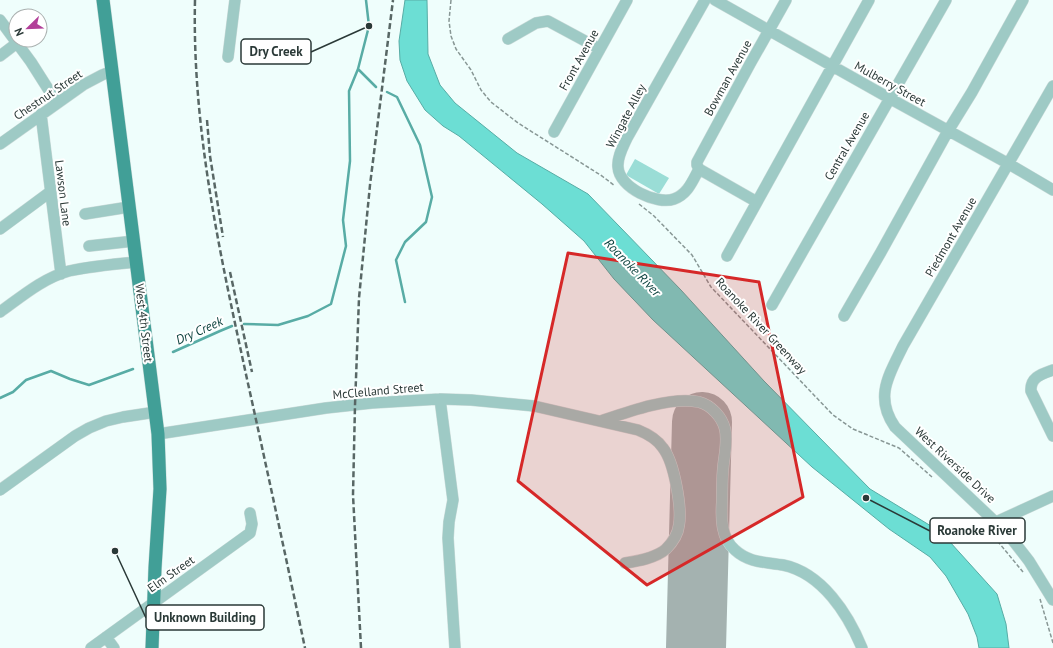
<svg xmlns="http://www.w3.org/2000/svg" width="1053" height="648" viewBox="0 0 1053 648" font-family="'PT Sans',sans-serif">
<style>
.green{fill:#9addd6}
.water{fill:#6cded4;stroke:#58aca5}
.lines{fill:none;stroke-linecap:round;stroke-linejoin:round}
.stream{stroke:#58aca5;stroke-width:2.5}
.runway{stroke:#a4b2b0;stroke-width:60}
.minor-casing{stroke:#ccdbd9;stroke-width:12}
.major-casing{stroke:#ccdbd9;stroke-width:14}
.path{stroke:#889795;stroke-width:1.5;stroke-dasharray:4 2;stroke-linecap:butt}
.minor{stroke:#9ecac5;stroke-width:11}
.major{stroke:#419f97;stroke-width:13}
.rail{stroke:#586765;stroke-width:2.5;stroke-dasharray:6 3;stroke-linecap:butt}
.marked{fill:#d62828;fill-opacity:0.2;stroke:#d62828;stroke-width:3;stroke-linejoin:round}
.labels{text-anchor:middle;stroke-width:4;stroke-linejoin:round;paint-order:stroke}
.street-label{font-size:12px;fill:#2a3937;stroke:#fff}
.water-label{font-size:13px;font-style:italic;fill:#083f3b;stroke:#fff}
.leader{fill:none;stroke:#2a3937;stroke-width:1.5}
.callout-dot{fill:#2a3937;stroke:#fff;stroke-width:1.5}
.callout{fill:#fff;stroke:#2a3937;stroke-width:1.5}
.callout-label{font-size:13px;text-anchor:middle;font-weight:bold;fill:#2a3937}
</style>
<rect width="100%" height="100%" fill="#effefc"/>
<!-- green -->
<path class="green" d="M 635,159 L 669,178 L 659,194 L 626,175 Z"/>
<!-- water -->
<path class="water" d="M 405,0 L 427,0 L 428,54 L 440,85 L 455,103 L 517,153 L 588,194 L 681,290 L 764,381 L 870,489 L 931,526 L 950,542 L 997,594 L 1006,624 L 1009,648 L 979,648 L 977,637 L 968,614 L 946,576 L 930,557 L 889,529 L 812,467 L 653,320 L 614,279 L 584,241 L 542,204 L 459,136 L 443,126 L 425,110 L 407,81 L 400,60 L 399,41 Z"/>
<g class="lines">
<!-- stream -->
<path class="stream" d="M 358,69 L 376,87
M 387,92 L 397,97 L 420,145 L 432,197 L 426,222 L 405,242 L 396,260 L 405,302
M 244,324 L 278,325 L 308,316 L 331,304 L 346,246 L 343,220 L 350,161 L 349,91 L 358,69 L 369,26 L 366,0
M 173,352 L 220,331 L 232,326
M 0,398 L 13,392 L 26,380 L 51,371 L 70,379 L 89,385 L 133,369"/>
<!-- runway -->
<path class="runway" d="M 696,648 L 702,422"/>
<!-- minor casing -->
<g class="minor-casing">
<path id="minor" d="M 715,0 L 889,98 L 1009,164 L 1053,190
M 0,20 L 31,62 L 57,103
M 508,39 L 536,23 L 548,21 L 600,49
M 0,56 L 17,43
M 228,57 L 235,0
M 1053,86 L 903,346 C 889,375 874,397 895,427 L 1008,534 L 1029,561 L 1053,600
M 41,114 L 61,274
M 554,132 L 627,0
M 0,144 L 83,85 L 102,75 L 112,71
M 699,169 C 693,180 688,194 674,199 C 657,205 619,188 618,167 C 617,157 623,147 627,138 L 705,0
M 699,169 L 697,165 L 697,162 L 750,64 L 786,0
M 699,169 L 757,202
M 85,214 L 129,207
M 0,229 L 50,192
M 89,246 L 134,241
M 727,256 L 869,0
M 772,305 L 946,0
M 0,312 C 21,297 43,278 69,271 C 91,266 114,264 136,262
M 844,316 L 881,252 L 948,131 L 972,92 L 1023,0
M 1053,370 C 1042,374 1030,377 1031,391 L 1053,436
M 440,399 L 453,500 L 449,522 L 448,538 L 455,648
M 601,421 C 627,412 671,396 699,402 C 711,405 722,417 725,429 C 728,442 724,456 723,469 C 722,480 722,491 722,502 C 721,519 721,538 735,550 C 749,563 766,562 783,565 C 822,573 848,614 862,648
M 158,434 L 326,408 L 372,403 L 440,399 L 471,400 L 534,406 L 638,430 C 648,434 657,439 663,448 C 674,462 682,507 679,525 C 678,534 672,543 666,549 C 656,558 638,561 625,563
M 0,490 L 75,436 L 89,428 L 106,421 L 123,417 L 156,412
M 996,522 L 1053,496
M 106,637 L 114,648
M 91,648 L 250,533 L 252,524 L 250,513"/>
</g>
<!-- major casing -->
<g class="major-casing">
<path id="major" d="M 103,0 L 158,434 L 160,489 L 155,568 L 152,648"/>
</g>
<!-- path -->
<path class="path" d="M 451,0 L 449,21 L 451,36 L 456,49 L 471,70 L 481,90 L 491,102 L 518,123 L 602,176 L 615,186
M 639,204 L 654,216 L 692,255 L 711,287 L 833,415 L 853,429 L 899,448 L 932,477
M 990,532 L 1023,572
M 1040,599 L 1053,643"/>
<!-- minor -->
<use href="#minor" class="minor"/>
<!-- major -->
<use href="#major" class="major"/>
<!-- rail -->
<path class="rail" d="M 195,0 C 192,129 220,254 247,379 C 267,469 286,558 305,648
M 207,120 L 210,156 L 223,237
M 230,272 L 252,372
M 361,648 L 353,495 L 355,405 L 359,298 L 370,185 L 393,0"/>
</g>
<!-- marked area -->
<path class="marked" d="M 568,253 L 759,282 L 803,497 L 647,585 L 518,481 Z"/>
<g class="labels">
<!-- street labels -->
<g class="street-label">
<text transform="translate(579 60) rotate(-61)" y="4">Front Avenue</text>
<text transform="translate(728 78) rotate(-61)" y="4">Bowman Avenue</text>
<text transform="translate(890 84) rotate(29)" y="4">Mulberry Street</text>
<text transform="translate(48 95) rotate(-34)" y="4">Chestnut Street</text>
<text transform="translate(626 116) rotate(-62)" y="4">Wingate Alley</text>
<text transform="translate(847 146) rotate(-60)" y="4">Central Avenue</text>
<text transform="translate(63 193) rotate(83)" y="4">Lawson Lane</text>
<text transform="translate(951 237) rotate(-60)" y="4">Piedmont Avenue</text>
<text transform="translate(144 323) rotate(83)" y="4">West 4th Street</text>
<text transform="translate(761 326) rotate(47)" y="4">Roanoke River Greenway</text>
<text transform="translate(378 391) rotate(-5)" y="4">McClelland Street</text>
<text transform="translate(955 465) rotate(43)" y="4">West Riverside Drive</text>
<text transform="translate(171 574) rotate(-35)" y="4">Elm Street</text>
</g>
<!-- water labels -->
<g class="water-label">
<text transform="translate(633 267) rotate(46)" y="5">Roanoke River</text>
<text transform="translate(199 330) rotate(-24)" y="5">Dry Creek</text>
</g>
</g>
<!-- callouts -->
<path class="leader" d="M369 26L311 52M866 498L930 531M115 551L146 618"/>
<g class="callout-dot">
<circle cx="369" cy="26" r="4"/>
<circle cx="866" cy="498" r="4"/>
<circle cx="115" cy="551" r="4"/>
</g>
<g class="callout">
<rect x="241" y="39" width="70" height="25" rx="4"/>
<rect x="930" y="518" width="95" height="25" rx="4"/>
<rect x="146" y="605" width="118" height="25" rx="4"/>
</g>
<g class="callout-label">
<text x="276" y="56">Dry Creek</text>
<text x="977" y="535">Roanoke River</text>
<text x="205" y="622">Unknown Building</text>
</g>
<!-- north arrow -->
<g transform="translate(28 28) rotate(247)"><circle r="19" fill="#ffffff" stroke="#aab0af"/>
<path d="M0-3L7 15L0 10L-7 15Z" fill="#b23f99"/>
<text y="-6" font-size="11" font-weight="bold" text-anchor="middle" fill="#2a3937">N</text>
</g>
</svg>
